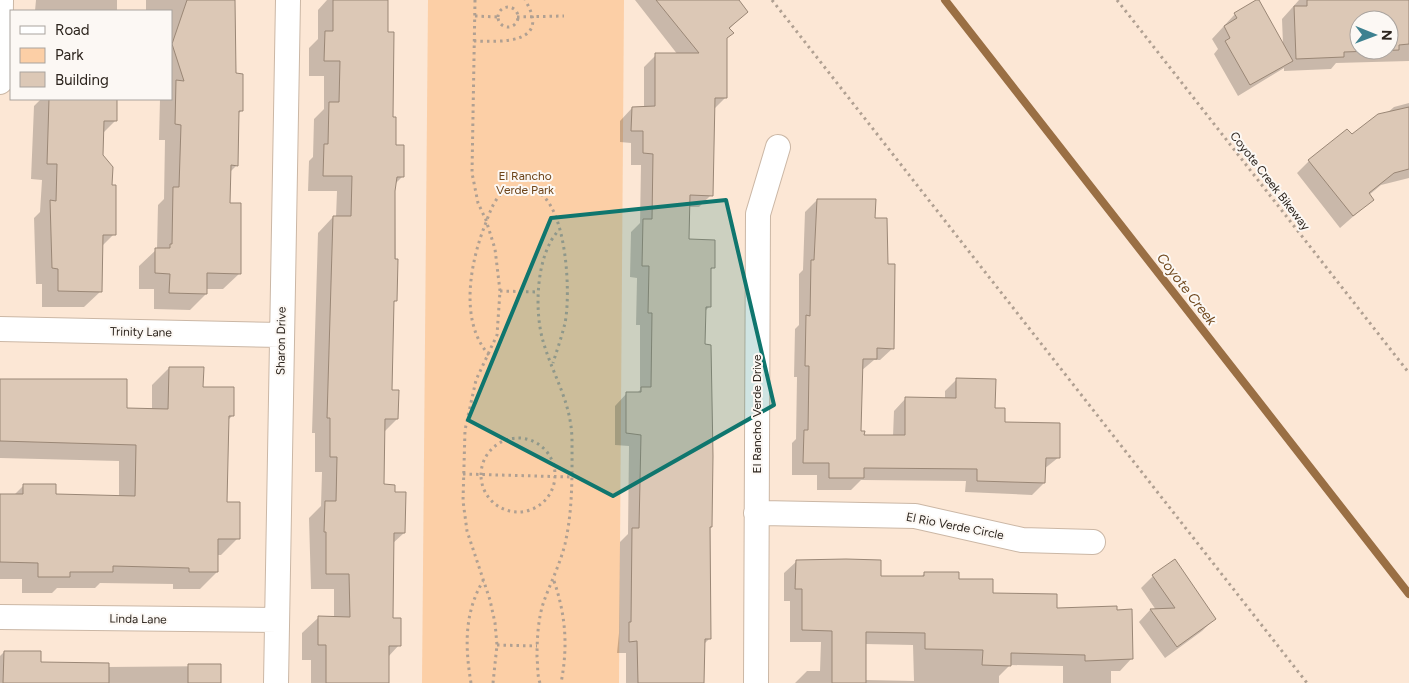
<svg xmlns="http://www.w3.org/2000/svg" width="1409" height="683" viewBox="0 0 1409 683" font-family="Figtree,sans-serif">
<style>
.green{fill:#fccfa6}
.shadow{fill:#0003;fill-rule:evenodd}
.lines{fill:none;stroke-linecap:round;stroke-linejoin:round}
.stream{stroke:#9a6f44;stroke-width:8}
.building{fill:#dcc8b6;stroke:#9a8776;fill-rule:evenodd}
.minor-casing{stroke:#cbb7a5;stroke-width:26}
.path{stroke:#b0a092;stroke-width:3;stroke-dasharray:2.5 4;stroke-linecap:butt}
.minor{stroke:#fff;stroke-width:24}
.marked{fill:#0f766e;fill-opacity:0.2;stroke:#0f766e;stroke-width:4;stroke-linejoin:round}
.labels{text-anchor:middle;stroke-width:4;stroke-linejoin:round;paint-order:stroke}
.park-label{font-size:12px;fill:#6d4419;stroke:#fcf8f4}
.street-label{font-size:12px;fill:#2c241d;stroke:#fcf8f4}
.water-label{font-size:14px;font-style:italic;fill:#6f471c;stroke:#fcf8f4}
</style>
<rect width="100%" height="100%" fill="#fce7d5"/>
<!-- green -->
<path class="green" d="M 428,0 L 624,0 L 619,683 L 422,683 Z"/>
<!-- shadow -->
<path class="shadow" d="M 36,0 L 117,0 L 117,11 L 35,11 Z
M 146,0 L 233,0 L 235,74 L 242,110 L 238,114 L 237,165 L 229,173 L 229,204 L 240,273 L 223,289 L 206,289 L 206,294 L 190,310 L 154,309 L 154,289 L 139,289 L 139,266 L 157,249 L 158,205 L 164,199 L 165,140 L 159,140 L 160,99 L 171,99 L 171,11 L 146,11 Z
M 327,0 L 387,0 L 386,33 L 391,118 L 395,146 L 403,176 L 395,184 L 396,300 L 392,304 L 391,391 L 397,419 L 383,433 L 383,486 L 394,493 L 404,533 L 392,544 L 392,619 L 399,645 L 388,657 L 388,683 L 311,683 L 311,660 L 302,660 L 302,633 L 318,618 L 334,618 L 334,589 L 311,589 L 309,518 L 321,506 L 322,472 L 315,472 L 315,433 L 312,433 L 318,233 L 333,217 L 336,217 L 337,191 L 308,191 L 309,161 L 313,157 L 314,119 L 324,109 L 324,76 L 309,76 L 309,48 L 318,39 L 318,10 Z
M 635,0 L 737,0 L 747,12 L 729,29 L 726,39 L 726,97 L 713,110 L 711,195 L 699,207 L 688,207 L 688,241 L 713,267 L 710,271 L 710,306 L 705,311 L 704,346 L 711,387 L 710,638 L 703,645 L 703,683 L 626,683 L 626,653 L 617,653 L 619,633 L 620,542 L 628,534 L 629,446 L 615,445 L 615,406 L 627,393 L 637,393 L 640,390 L 640,325 L 636,325 L 637,278 L 630,277 L 631,232 L 640,223 L 641,165 L 631,165 L 631,143 L 620,142 L 620,121 L 632,108 L 644,108 L 644,67 L 656,55 L 678,55 Z
M 1299,0 L 1409,0 L 1409,61 L 1336,63 L 1331,69 L 1284,71 L 1284,68 L 1238,96 L 1214,54 L 1218,49 L 1212,39 L 1235,14 L 1283,45 L 1282,19 ZM 1359,20 L 1389,20 L 1389,50 L 1359,50 Z
M 41,99 L 116,99 L 115,121 L 102,134 L 102,156 L 111,186 L 114,234 L 101,247 L 101,291 L 84,307 L 42,307 L 42,284 L 36,284 L 34,218 L 40,212 L 42,180 L 31,179 L 34,106 Z
M 1409,103 L 1409,178 L 1381,185 L 1369,195 L 1372,200 L 1340,228 L 1297,173 L 1309,161 L 1387,113 L 1394,107 Z
M 817,200 L 874,219 L 887,265 L 893,348 L 880,360 L 874,360 L 861,371 L 860,432 L 863,436 L 893,436 L 894,411 L 906,398 L 945,399 L 945,391 L 957,379 L 994,410 L 1003,423 L 1059,457 L 1044,469 L 1044,483 L 1032,495 L 965,492 L 966,481 L 861,480 L 851,490 L 817,490 L 817,475 L 792,475 L 792,443 L 796,439 L 797,377 L 794,377 L 795,329 L 799,325 L 799,274 L 803,270 L 805,212 Z
M 169,368 L 202,389 L 232,416 L 227,421 L 226,503 L 238,538 L 221,555 L 217,555 L 217,572 L 200,589 L 173,589 L 173,584 L 100,583 L 95,588 L 57,588 L 52,593 L 22,593 L 22,579 L 0,579 L 0,495 L 13,496 L 24,485 L 55,496 L 119,497 L 119,461 L 0,458 L 0,381 L 126,409 L 152,409 L 152,385 Z
M 797,561 L 879,577 L 921,577 L 924,574 L 958,580 L 991,595 L 1055,609 L 1132,658 L 1120,671 L 1111,671 L 1111,683 L 1063,683 L 1063,666 L 1010,665 L 999,676 L 999,683 L 795,683 L 807,671 L 820,671 L 821,642 L 790,642 L 790,601 L 784,601 L 784,573 ZM 865,644 L 913,645 L 914,681 L 865,680 Z
M 1175,561 L 1214,619 L 1202,631 L 1165,658 L 1139,622 L 1150,610 L 1156,610 L 1141,588 L 1153,576 Z
M 4,652 L 40,663 L 108,667 L 219,666 L 219,683 L 0,683 L 0,656 Z"/>
<g class="lines">
<!-- stream -->
<path class="stream" d="M 945,0 L 1409,594"/>
</g>
<!-- building -->
<path class="building" d="M 187,0 L 235,0 L 236,73 L 243,74 L 243,111 L 239,111 L 238,166 L 231,165 L 230,203 L 241,203 L 241,274 L 207,273 L 207,294 L 169,293 L 170,274 L 155,273 L 155,248 L 170,248 L 170,244 L 172,244 L 173,187 L 179,187 L 181,125 L 175,124 L 176,80 L 184,81 L 172,44 Z
M 333,0 L 388,0 L 388,32 L 394,32 L 393,117 L 396,117 L 396,145 L 404,145 L 404,177 L 397,177 L 395,191 L 395,259 L 398,259 L 397,301 L 394,301 L 392,390 L 399,390 L 398,419 L 385,419 L 384,484 L 395,485 L 395,492 L 406,492 L 405,533 L 394,533 L 393,618 L 401,618 L 401,646 L 389,646 L 389,683 L 326,683 L 326,645 L 318,645 L 318,616 L 350,617 L 349,574 L 326,574 L 326,532 L 324,532 L 325,501 L 336,501 L 337,457 L 330,457 L 330,418 L 327,418 L 333,216 L 351,216 L 352,176 L 323,176 L 324,144 L 328,144 L 329,102 L 339,102 L 340,61 L 324,61 L 325,31 L 333,31 Z
M 656,0 L 739,0 L 748,12 L 729,28 L 734,33 L 727,38 L 727,98 L 715,98 L 713,196 L 690,195 L 689,239 L 715,240 L 715,268 L 711,268 L 711,307 L 706,307 L 705,344 L 711,345 L 713,456 L 712,527 L 710,527 L 711,639 L 705,639 L 704,683 L 638,683 L 637,641 L 629,642 L 629,622 L 631,622 L 632,528 L 639,528 L 641,435 L 626,433 L 626,392 L 641,392 L 641,387 L 651,387 L 652,313 L 648,313 L 649,266 L 642,266 L 643,219 L 652,219 L 653,154 L 643,153 L 643,131 L 631,131 L 632,107 L 655,106 L 655,53 L 699,53 Z
M 1256,0 L 1259,0 L 1293,61 L 1250,85 L 1225,41 L 1230,38 L 1224,26 L 1237,18 L 1234,13 Z
M 1307,0 L 1409,0 L 1409,44 L 1399,45 L 1399,50 L 1344,52 L 1344,57 L 1296,59 L 1294,6 L 1307,6 ZM 1359,20 L 1389,20 L 1389,50 L 1359,50 Z
M 49,99 L 117,99 L 117,121 L 104,121 L 103,155 L 113,167 L 112,185 L 116,185 L 116,235 L 103,235 L 102,292 L 58,291 L 58,269 L 52,268 L 50,200 L 56,201 L 57,164 L 47,164 Z
M 1409,107 L 1409,169 L 1394,173 L 1369,193 L 1374,200 L 1353,216 L 1308,160 L 1347,129 L 1352,134 L 1378,114 Z
M 817,199 L 876,199 L 875,218 L 887,218 L 888,264 L 895,264 L 894,349 L 877,348 L 877,359 L 863,359 L 861,431 L 865,431 L 864,435 L 905,435 L 905,397 L 956,398 L 956,378 L 996,379 L 995,408 L 1005,408 L 1005,422 L 1060,423 L 1060,458 L 1046,458 L 1045,483 L 977,481 L 977,469 L 864,468 L 864,478 L 829,478 L 829,463 L 803,463 L 804,430 L 808,430 L 809,366 L 805,366 L 806,315 L 810,316 L 811,260 L 814,260 Z
M 169,367 L 204,367 L 203,387 L 234,387 L 234,416 L 229,416 L 227,502 L 240,502 L 240,539 L 218,539 L 218,572 L 189,572 L 189,568 L 113,566 L 113,572 L 70,572 L 70,577 L 38,577 L 38,563 L 0,562 L 0,494 L 23,494 L 23,484 L 56,484 L 56,494 L 135,496 L 136,445 L 0,441 L 0,379 L 127,379 L 127,408 L 168,409 Z
M 846,559 L 881,560 L 881,576 L 924,576 L 924,572 L 959,572 L 959,579 L 993,579 L 993,593 L 1057,594 L 1057,608 L 1117,606 L 1117,610 L 1132,609 L 1133,659 L 1085,661 L 1085,655 L 1011,653 L 1011,666 L 982,665 L 983,650 L 925,649 L 925,633 L 866,632 L 866,683 L 832,683 L 832,631 L 802,630 L 802,589 L 795,589 L 796,560 Z
M 1175,559 L 1216,619 L 1177,647 L 1150,609 L 1175,608 L 1152,575 Z
M 4,651 L 41,651 L 41,662 L 109,663 L 109,683 L 3,683 Z
M 188,664 L 221,664 L 221,683 L 188,683 Z"/>
<g class="lines">
<!-- minor casing -->
<g class="minor-casing">
<path id="minor" d="M 0,82 L 1,0
M 0,329 L 281,335
M 756,513 L 915,516 L 1022,540 L 1093,542
M 0,617 L 277,620
M 276,683 L 288,0
M 756,683 L 758,214 L 778,147"/>
</g>
<!-- path -->
<path class="path" d="M 475,0 L 472,173 L 478,203 L 486,220 L 495,249 L 500,291 L 497,335 L 476,380 L 465,430 L 463,501 L 467,531 L 490,600 L 495,623 L 497,645 L 493,683
M 772,0 L 1307,683
M 1117,0 L 1409,373
M498 17a10 10 0 1 1 20 0a10 10 0 1 1-20 0Z
M 475,16 L 498,17
M 517,17 L 564,16
M 474,41 C 502,42 552,44 525,0
M 500,291 L 538,292
M 489,355 C 459,322 470,263 485,225 C 490,212 494,198 506,190 C 515,186 527,188 536,191 C 567,205 571,294 565,323 C 562,336 557,350 553,363
M481 475a37 37 0 1 1 74 0a37 37 0 1 1-74 0Z
M 463,474 L 572,477
M 554,581 C 566,616 568,647 561,683
M 497,645 L 537,646
M 471,683 C 465,647 464,613 483,581
M 540,683 C 537,675 538,666 537,657 C 537,639 538,618 544,601 C 551,582 560,564 565,544 C 573,509 572,474 572,439 C 571,401 553,376 543,341 C 534,310 536,254 559,230"/>
<!-- minor -->
<use href="#minor" class="minor"/>
</g>
<!-- marked area -->
<path class="marked" d="M 726,200 L 774,405 L 613,496 L 468,420 L 551,218 Z"/>
<g class="labels">
<!-- park labels -->
<g class="park-label">
<text x="525" y="180">El Rancho<tspan x="525" dy="14">Verde Park</tspan></text>
</g>
<!-- street labels -->
<g class="street-label">
<text transform="translate(1270 181) rotate(52)" y="4">Coyote Creek Bikeway</text>
<text transform="translate(141 332) rotate(1)" y="4">Trinity Lane</text>
<text transform="translate(281 341) rotate(-89)" y="4">Sharon Drive</text>
<text transform="translate(757 414) rotate(-90)" y="4">El Rancho Verde Drive</text>
<text transform="translate(955 526) rotate(11)" y="4">El Rio Verde Circle</text>
<text transform="translate(138 619) rotate(1)" y="4">Linda Lane</text>
</g>
<!-- water labels -->
<g class="water-label">
<text transform="translate(1187 289) rotate(52)" y="5">Coyote Creek</text>
</g>
</g>
<!-- legend -->
<rect x="10" y="10" width="162" height="90" fill="#fcf8f4" stroke="#a9a39e"/>
<rect x="20" y="26" width="25" height="8" fill="#ffffff" stroke="#a9a39e"/>
<text x="55" y="35" font-size="15" fill="#2c241d">Road</text>
<rect x="20" y="48" width="25" height="15" fill="#fccfa6" stroke="#a9a39e"/>
<text x="55" y="60" font-size="15" fill="#2c241d">Park</text>
<rect x="20" y="72" width="25" height="15" fill="#dcc8b6" stroke="#a9a39e"/>
<text x="55" y="85" font-size="15" fill="#2c241d">Building</text>
<!-- north arrow -->
<g transform="translate(1374 35) rotate(91)"><circle r="24" fill="#fcf8f4" stroke="#a9a39e"/>
<path d="M0-4L9 19L0 12L-9 19Z" fill="#3d8190"/>
<text y="-8" font-size="14" font-weight="bold" text-anchor="middle" fill="#2c241d">N</text>
</g>
</svg>
